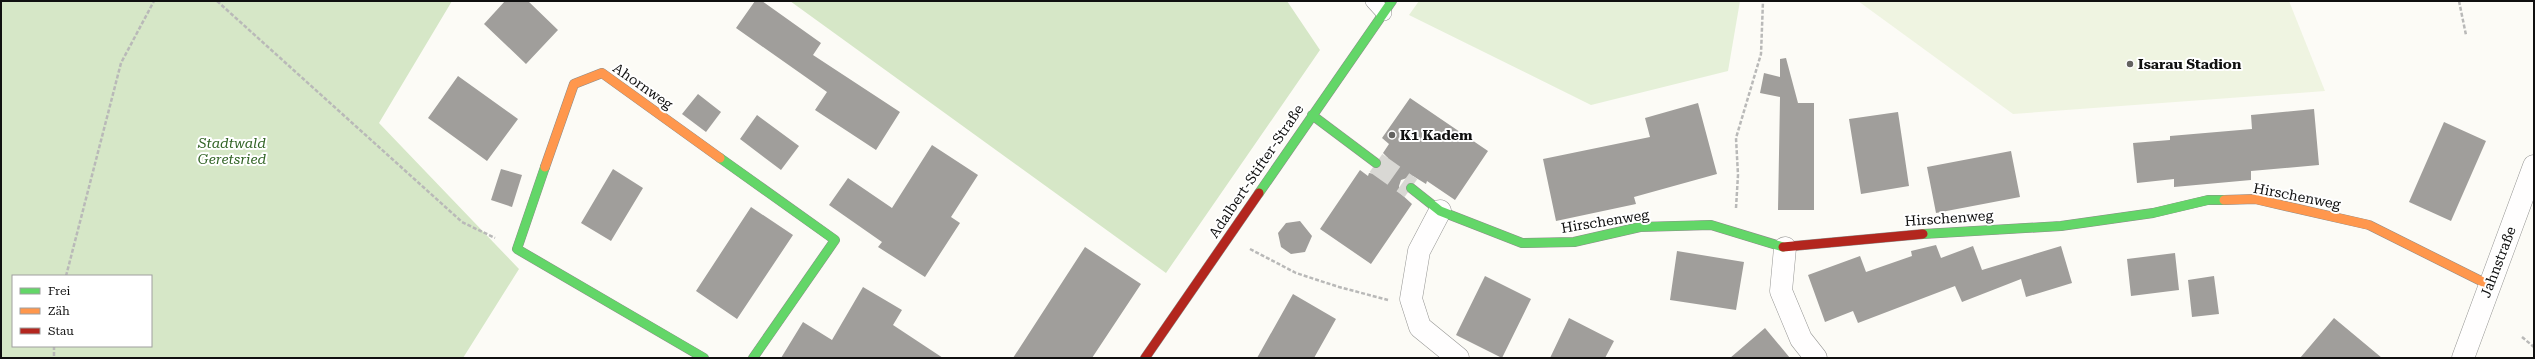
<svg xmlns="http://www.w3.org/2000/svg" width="2535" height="359" viewBox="0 0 2535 359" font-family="'Roboto Serif',serif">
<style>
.green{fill:#e5f0d8}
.forest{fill:#d6e7c7;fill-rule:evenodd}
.pitch{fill:#eff4e1}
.building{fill:#a09e9b}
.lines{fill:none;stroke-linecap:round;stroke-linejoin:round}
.secondary-tunnel{stroke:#d9d8d4;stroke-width:22;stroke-dasharray:22 11;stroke-linecap:butt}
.lane-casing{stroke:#969694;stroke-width:16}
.street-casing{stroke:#969694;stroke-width:23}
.fast-casing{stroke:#8d8c8a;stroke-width:10}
.slow-casing{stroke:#8d8c8a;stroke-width:10}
.jam-casing{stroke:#8d8c8a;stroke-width:10}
.path{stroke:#b9b9b8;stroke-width:2.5;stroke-dasharray:4 2;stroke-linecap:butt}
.lane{stroke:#fffefe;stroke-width:15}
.street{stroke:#fffefe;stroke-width:22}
.fast{stroke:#63d668;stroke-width:9}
.slow{stroke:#ff974d;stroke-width:9}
.jam{stroke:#b3261e;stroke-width:9}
.poi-dot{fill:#636260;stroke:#fff;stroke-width:1.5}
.labels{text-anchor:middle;stroke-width:4;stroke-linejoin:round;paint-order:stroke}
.poi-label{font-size:14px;font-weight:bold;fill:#101010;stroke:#fff;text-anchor:start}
.street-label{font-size:14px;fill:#101010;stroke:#fff}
.park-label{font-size:14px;font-style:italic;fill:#316325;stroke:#fff}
</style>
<rect width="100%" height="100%" fill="#fcfbf6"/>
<!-- green -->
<path class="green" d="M 1419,1 L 1740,1 L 1728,71 L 1591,105 L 1409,15 Z"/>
<!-- forest -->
<path class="forest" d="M 1,1 L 452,1 L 379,123 L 519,269 L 463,358 L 1,358 ZM 13,276 L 151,276 L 151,346 L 13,346 Z
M 790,1 L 1287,1 L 1320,50 L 1166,273 Z"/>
<!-- pitch -->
<path class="pitch" d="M 1858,1 L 2289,1 L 2325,91 L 2013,114 Z"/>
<!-- building -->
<path class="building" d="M 505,1 L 528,1 L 558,30 L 526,64 L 484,24 Z
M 755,1 L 762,1 L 821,43 L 813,55 L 900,112 L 876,150 L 815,110 L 827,92 L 736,28 Z
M 1786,58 L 1798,103 L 1814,103 L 1814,210 L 1778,210 L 1780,97 L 1760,93 L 1764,73 L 1780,77 L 1780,59 Z
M 458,76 L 518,119 L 487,161 L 428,118 Z
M 698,94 L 721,112 L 706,132 L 682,114 Z
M 1410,98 L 1488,151 L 1455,200 L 1427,181 L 1426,184 L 1413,176 L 1401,180 L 1399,186 L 1400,193 L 1412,204 L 1371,264 L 1320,229 L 1360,170 L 1368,176 L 1369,173 L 1381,175 L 1386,170 L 1388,158 L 1383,153 L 1389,144 L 1382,138 Z
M 1698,103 L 1717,174 L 1634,197 L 1636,204 L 1556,221 L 1543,159 L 1650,137 L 1645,118 Z
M 2314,109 L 2319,165 L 2251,171 L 2251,180 L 2174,187 L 2174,179 L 2137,183 L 2133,143 L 2170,140 L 2170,136 L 2252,129 L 2251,115 Z
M 1898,112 L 1909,186 L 1861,194 L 1849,119 Z
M 757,115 L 799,146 L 781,170 L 740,139 Z
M 2444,122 L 2486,141 L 2451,221 L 2409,202 Z
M 932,145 L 978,175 L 951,217 L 960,223 L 925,277 L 878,247 L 882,242 L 829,205 L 848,178 L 892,208 Z
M 2011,151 L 2020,197 L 1936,213 L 1927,167 Z
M 501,169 L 522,175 L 512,207 L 491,200 Z
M 613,169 L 643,188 L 611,241 L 581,223 Z
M 751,207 L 793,235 L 737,319 L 696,291 Z
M 1300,221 L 1312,236 L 1305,252 L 1291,254 L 1281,247 L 1278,233 L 1286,223 Z
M 1936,245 L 1941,258 L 1973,246 L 1982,270 L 2061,246 L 2072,283 L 2026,297 L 2021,279 L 1962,302 L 1955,286 L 1858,323 L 1853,311 L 1825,322 L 1808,275 L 1860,256 L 1866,272 L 1912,256 L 1911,251 Z
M 1085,247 L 1141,284 L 1092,358 L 1013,358 Z
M 1677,251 L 1744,262 L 1736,310 L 1670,300 Z
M 2175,253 L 2179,290 L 2131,296 L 2127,259 Z
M 1485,276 L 1531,299 L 1502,358 L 1456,335 Z
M 2214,276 L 2219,314 L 2192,317 L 2188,280 Z
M 863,287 L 902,310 L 893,325 L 943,358 L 781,358 L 803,322 L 832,340 Z
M 1293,294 L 1336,319 L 1314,358 L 1257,358 Z
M 1569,318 L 1614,341 L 1605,358 L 1550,358 Z
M 2334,318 L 2382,358 L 2300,358 Z
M 1765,328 L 1790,358 L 1730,358 Z"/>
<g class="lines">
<!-- secondary-tunnel -->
<path class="secondary-tunnel" d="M 1376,163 L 1411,188"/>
<!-- lane casing -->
<g class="lane-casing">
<path id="lane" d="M 1373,1 L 1384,13"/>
</g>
<!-- street casing -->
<g class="street-casing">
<path id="street" d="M 1440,211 L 1419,251 L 1411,299 L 1420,327 L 1458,358
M 1785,248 L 1781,291 L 1801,339 L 1816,358
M 2463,358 L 2534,166"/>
</g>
<!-- fast casing -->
<g class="fast-casing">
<path id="fast" d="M 1312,115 L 1376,163
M 720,158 L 835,240 L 753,358
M 545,167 L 517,249 L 704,358
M 1411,188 L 1440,211 L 1522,243 L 1574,242 L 1640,227 L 1711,225 L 1783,247
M 1259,193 L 1392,1
M 1923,234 L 2061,226 L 2153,213 L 2208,200 L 2224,200"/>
</g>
<!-- slow casing -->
<g class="slow-casing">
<path id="slow" d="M 545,167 L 574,84 L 602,73 L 720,158
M 2224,200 L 2255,199 L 2369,225 L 2489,285"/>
</g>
<!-- jam casing -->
<g class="jam-casing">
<path id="jam" d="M 1783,247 L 1923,234
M 1145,358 L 1259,193"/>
</g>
<!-- path -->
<path class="path" d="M 217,1 L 462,222 L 495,238
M 2459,1 L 2466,35
M 1736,208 L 1738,175 L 1736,138 L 1761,54 L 1763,1
M 1250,249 L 1296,273 L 1339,287 L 1388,300
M 66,276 L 121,63 L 154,1
M 2522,337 L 2534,347
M 54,346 L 54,358"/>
<!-- lane -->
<use href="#lane" class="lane"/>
<!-- street -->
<use href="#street" class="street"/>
<!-- fast -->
<use href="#fast" class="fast"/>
<!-- slow -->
<use href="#slow" class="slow"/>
<!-- jam -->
<use href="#jam" class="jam"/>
</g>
<!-- markers -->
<g class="poi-dot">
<circle cx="2130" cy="64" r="4"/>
<circle cx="1392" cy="135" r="4"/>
</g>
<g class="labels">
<!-- poi labels -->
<g class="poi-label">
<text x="2138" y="69">Isarau Stadion</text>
<text x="1400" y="140">K1 Kadem</text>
</g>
<!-- street labels -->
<g class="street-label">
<text transform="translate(643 86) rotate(35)" y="5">Ahornweg</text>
<text transform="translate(1256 171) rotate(-56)" y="5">Adalbert-Stifter-Straße</text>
<text transform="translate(2297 196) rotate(11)" y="5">Hirschenweg</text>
<text transform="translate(1949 218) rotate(-4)" y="5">Hirschenweg</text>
<text transform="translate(1605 221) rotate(-9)" y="5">Hirschenweg</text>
<text transform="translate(2498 262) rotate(-69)" y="5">Jahnstraße</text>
</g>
<!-- park labels -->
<g class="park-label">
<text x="232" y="148">Stadtwald<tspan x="232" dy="16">Geretsried</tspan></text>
</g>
</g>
<!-- border -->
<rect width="2535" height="359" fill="none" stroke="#101010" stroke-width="4"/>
<!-- legend -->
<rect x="12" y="275" width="140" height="72" fill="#ffffff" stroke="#9f9f9f"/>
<rect x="20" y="288" width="20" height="6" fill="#63d668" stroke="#9f9f9f"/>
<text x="48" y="295" font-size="12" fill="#101010">Frei</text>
<rect x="20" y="308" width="20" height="6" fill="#ff974d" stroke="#9f9f9f"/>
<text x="48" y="315" font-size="12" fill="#101010">Zäh</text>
<rect x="20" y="328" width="20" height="6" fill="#b3261e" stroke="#9f9f9f"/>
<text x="48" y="335" font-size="12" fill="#101010">Stau</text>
</svg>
